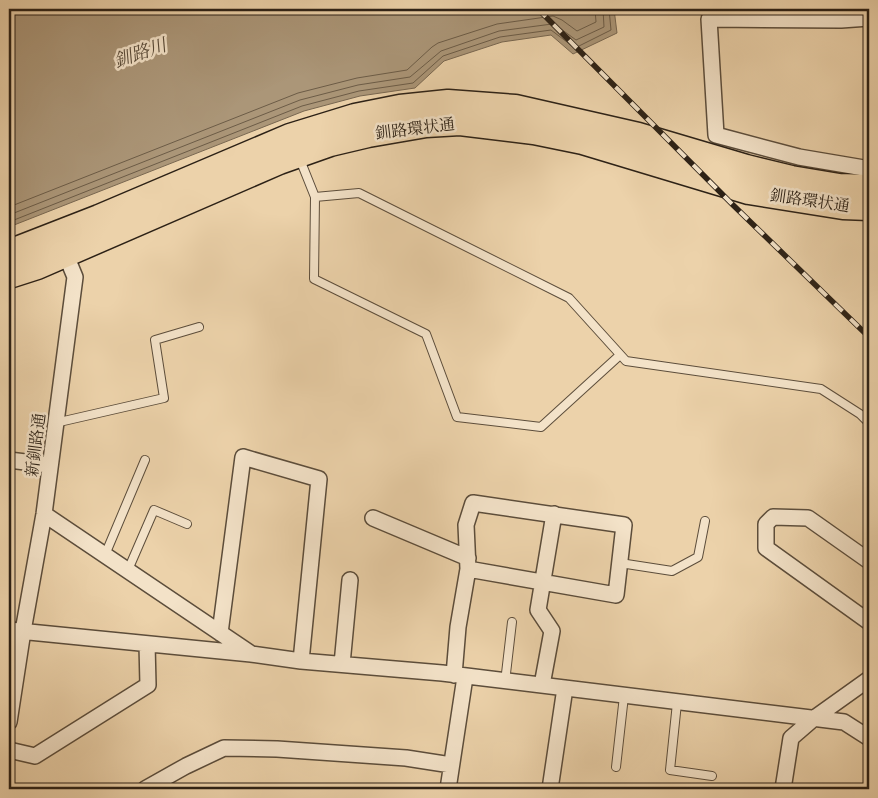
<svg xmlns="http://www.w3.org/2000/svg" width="878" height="798" viewBox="0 0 878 798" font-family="'IM FELL Double Pica','Noto Serif JP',serif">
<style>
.water{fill:#ab9678;stroke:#786751}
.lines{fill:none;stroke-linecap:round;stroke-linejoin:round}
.shore{stroke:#6c5c47;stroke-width:1}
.lane-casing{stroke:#5c4d3b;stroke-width:10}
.street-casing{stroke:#5c4d3b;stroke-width:18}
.highway-casing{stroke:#2c2116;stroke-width:29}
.lane{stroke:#f3e2c8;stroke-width:8}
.street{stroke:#f3e2c8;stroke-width:15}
.highway{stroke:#ecd2aa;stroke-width:26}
.rail-casing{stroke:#2c2116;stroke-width:5.5}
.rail{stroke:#f3e2c8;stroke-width:4;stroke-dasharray:11;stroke-linecap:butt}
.labels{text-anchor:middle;stroke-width:5;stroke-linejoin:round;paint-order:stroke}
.street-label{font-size:16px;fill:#2c2116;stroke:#f3e2c8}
.water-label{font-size:18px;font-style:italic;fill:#584a38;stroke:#f3e2c8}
</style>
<rect width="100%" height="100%" fill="#ecd2aa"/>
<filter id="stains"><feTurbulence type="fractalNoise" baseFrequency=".004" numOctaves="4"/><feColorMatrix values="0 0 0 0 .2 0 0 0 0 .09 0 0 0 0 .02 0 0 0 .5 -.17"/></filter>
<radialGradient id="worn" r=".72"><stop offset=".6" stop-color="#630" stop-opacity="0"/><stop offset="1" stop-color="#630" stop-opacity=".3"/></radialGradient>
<!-- water -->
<path class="water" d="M 9,9 L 614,9 L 617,33 L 573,54 L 551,35 L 502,42 L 444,61 L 415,88 L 360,96 L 304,111 L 9,227 Z"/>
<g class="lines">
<!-- shore -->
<path class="shore" d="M 9,207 L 298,93 L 357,78 L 407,70 L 432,47 L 438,43 L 497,24 L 553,16 L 562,20 L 577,31 L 596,22 L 595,9
M 9,215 L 300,100 L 358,85 L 410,77 L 441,51 L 499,31 L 552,24 L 557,26 L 576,40 L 604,27 L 603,9
M 9,222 L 302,106 L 359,91 L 413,83 L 443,56 L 500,37 L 551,30 L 575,48 L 611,30 L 609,9"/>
<!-- lane casing -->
<g class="lane-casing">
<path id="lane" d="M 299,157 L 315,197 L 359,193 L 569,298 L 626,361 L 821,389 L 860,414 L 869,423
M 315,197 L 314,279 L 426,334 L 457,417 L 541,427 L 620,355
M 55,423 L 164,398 L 155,340 L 199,327
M 105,555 L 145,460
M 620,563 L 672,571 L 698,557 L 705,521
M 128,570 L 154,510 L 187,524
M 505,682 L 512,622
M 677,703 L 670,770 L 712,776
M 616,767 L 624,696"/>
</g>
<!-- street casing -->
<g class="street-casing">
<path id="street" d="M 869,18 L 841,20 L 709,19 L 716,135 L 799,157 L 864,168 L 869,173
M 9,460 L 50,465
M 44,514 L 250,653
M 373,518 L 468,558
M 869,561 L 808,518 L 773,517 L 766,524 L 766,548 L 869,622
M 9,630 L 251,654 L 301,661 L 442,673 L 844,722 L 869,738
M 220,633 L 243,457 L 319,479 L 301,661
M 342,664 L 350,580
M 454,675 L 458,627 L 468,569 L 466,525 L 473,503 L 624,525 L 616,595 L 468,569
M 542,685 L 552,631 L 538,610 L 554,514
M 9,722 L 23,631 L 44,514 L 75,277 L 63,248
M 9,750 L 35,756 L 148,685 L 147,644
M 145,789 L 186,766 L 224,748 L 277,749 L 406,758 L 451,765
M 448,789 L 465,677
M 550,789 L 565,688
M 783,789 L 791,738 L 813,719 L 869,679"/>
</g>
<!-- highway casing -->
<g class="highway-casing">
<path id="highway" d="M 9,253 L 99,218 L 290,137 L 355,117 L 400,108 L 448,103 L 515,108 L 638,136 L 746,168 L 791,179 L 839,187 L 869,188
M 9,275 L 37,266 L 279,161 L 330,143 L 368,134 L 426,124 L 460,122 L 534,131 L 583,141 L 749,191 L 843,206 L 869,207"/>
</g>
<!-- lane -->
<use href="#lane" class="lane"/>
<!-- street -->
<use href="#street" class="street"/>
<!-- highway -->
<use href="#highway" class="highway"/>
<!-- rail casing -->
<g class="rail-casing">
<path id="rail" d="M 538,9 L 733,205 L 869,337"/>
</g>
<!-- rail -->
<use href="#rail" class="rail"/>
</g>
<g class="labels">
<!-- street labels -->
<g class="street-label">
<text transform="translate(415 128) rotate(-7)" y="6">釧路環状通</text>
<text transform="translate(810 200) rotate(8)" y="6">釧路環状通</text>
<text transform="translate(35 445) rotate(-83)" y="6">新釧路通</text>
</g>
<!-- water labels -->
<g class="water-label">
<text transform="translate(140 53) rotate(-19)" y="6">釧路川</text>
</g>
</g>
<!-- margin -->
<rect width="878" height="798" fill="none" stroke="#ecd2aa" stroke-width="30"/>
<rect x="10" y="10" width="858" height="778" fill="none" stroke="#2c2116" stroke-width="2.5"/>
<rect x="15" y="15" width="848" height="768" fill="none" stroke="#2c2116"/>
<rect width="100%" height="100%" filter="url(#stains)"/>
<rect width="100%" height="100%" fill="url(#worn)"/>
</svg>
